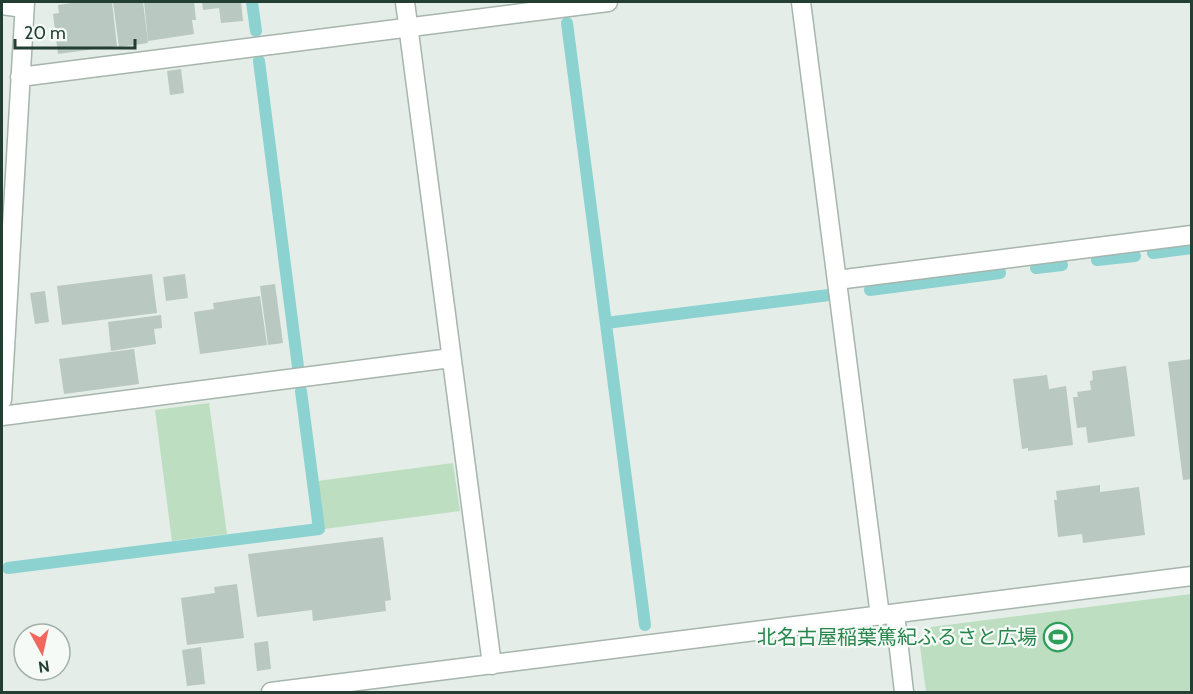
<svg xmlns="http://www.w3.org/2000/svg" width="1193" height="694" viewBox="0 0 1193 694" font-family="Cabin,'Noto Sans JP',sans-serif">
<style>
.grass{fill:#bddec0}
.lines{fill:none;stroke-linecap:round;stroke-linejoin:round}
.stream{stroke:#8cd2d0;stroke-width:12}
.building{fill:#b9c8c0}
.street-casing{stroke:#a6b5ad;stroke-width:21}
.street{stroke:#fff;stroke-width:18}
.labels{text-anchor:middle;stroke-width:4.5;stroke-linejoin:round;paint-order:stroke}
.leisure-label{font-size:20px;fill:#27864d;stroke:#f5faf6;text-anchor:end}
</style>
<rect width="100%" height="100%" fill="#e4ede7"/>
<!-- grass -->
<path class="grass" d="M 209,403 L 227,534 L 172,541 L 155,410 Z
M 453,463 L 460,511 L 324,529 L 318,481 Z
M 1191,594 L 1191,692 L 926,692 L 920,646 L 931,627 Z"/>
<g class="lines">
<!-- stream -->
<path class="stream" d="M 252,2 L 256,31
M 567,23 L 645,625
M 259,61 L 298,367
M 1153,253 L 1192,248
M 1097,260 L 1135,256
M 1036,268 L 1062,265
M 870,290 L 1000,273
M 606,323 L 829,295
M 8,568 L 319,529 L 301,391"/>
</g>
<!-- building -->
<path class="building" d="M 72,2 L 112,2 L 117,46 L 58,54 L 53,14 L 59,13 L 58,5 L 72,3 Z
M 113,2 L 143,2 L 148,43 L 119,47 Z
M 144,2 L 194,2 L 196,20 L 192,20 L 194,34 L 148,41 Z
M 202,2 L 241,2 L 243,21 L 221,23 L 219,8 L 203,10 Z
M 181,69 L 184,93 L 170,95 L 167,71 Z
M 152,274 L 157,313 L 62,325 L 57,286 Z
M 185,274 L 188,298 L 166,301 L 163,277 Z
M 275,284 L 283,343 L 268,345 L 260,286 Z
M 45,291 L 49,322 L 35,324 L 30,293 Z
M 260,296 L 267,345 L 200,354 L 194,312 L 214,309 L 213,303 Z
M 161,315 L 162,328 L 154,329 L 156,344 L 111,351 L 108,322 Z
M 134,349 L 139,384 L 64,394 L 59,359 Z
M 1192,359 L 1192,479 L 1183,480 L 1168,362 Z
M 1126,366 L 1135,436 L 1088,443 L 1086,427 L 1077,428 L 1073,397 L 1078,397 L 1077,392 L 1091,390 L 1090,381 L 1093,380 L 1092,371 Z
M 1047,375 L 1049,389 L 1066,386 L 1073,445 L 1028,451 L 1028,448 L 1022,449 L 1013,379 Z
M 1100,485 L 1100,492 L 1139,487 L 1145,535 L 1083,543 L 1082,534 L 1058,537 L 1054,500 L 1057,500 L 1056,491 Z
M 383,537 L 391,600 L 385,601 L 386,611 L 313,621 L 312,610 L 257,617 L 248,554 Z
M 237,584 L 244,638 L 187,645 L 181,598 L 215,593 L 214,587 Z
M 268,641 L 271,669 L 257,671 L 254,643 Z
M 201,647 L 205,684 L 187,686 L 182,650 Z"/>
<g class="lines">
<!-- street casing -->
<g class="street-casing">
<path id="street" d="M 405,2 L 492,665
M 801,2 L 880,616
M 2,5 L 24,8
M 20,77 L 608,2
M 837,280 L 1192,235
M 2,400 L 25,2
M 2,416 L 451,358
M 895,614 L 904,692
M 271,692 L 1192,576"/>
</g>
<!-- street -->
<use href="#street" class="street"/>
</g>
<!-- icons -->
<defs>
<g id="stadium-ring" transform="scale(1.5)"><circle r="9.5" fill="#f5faf6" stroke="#2e9e5b" stroke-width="1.5"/><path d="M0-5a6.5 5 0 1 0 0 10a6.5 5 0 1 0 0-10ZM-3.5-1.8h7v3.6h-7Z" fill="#2e9e5b"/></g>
</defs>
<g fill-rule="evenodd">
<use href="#stadium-ring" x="1058" y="637"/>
</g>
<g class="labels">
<!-- leisure labels -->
<g class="leisure-label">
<text x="1037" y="644">北名古屋稲葉篤紀ふるさと広場</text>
</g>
</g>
<!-- border -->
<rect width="1193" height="694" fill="none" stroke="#233f33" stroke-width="6"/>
<!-- north arrow -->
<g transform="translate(42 652) rotate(172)"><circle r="28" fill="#f5faf6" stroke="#a1afa8" stroke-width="1.5"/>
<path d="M0-4.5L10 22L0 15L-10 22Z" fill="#f2675d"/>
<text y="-9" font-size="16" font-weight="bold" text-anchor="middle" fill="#233f33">N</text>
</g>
<!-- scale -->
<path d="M15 39v9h120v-9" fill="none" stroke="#233f33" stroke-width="3"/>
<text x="24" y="39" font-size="18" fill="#233f33" stroke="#f5faf6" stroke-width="4.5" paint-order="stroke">20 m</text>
</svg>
